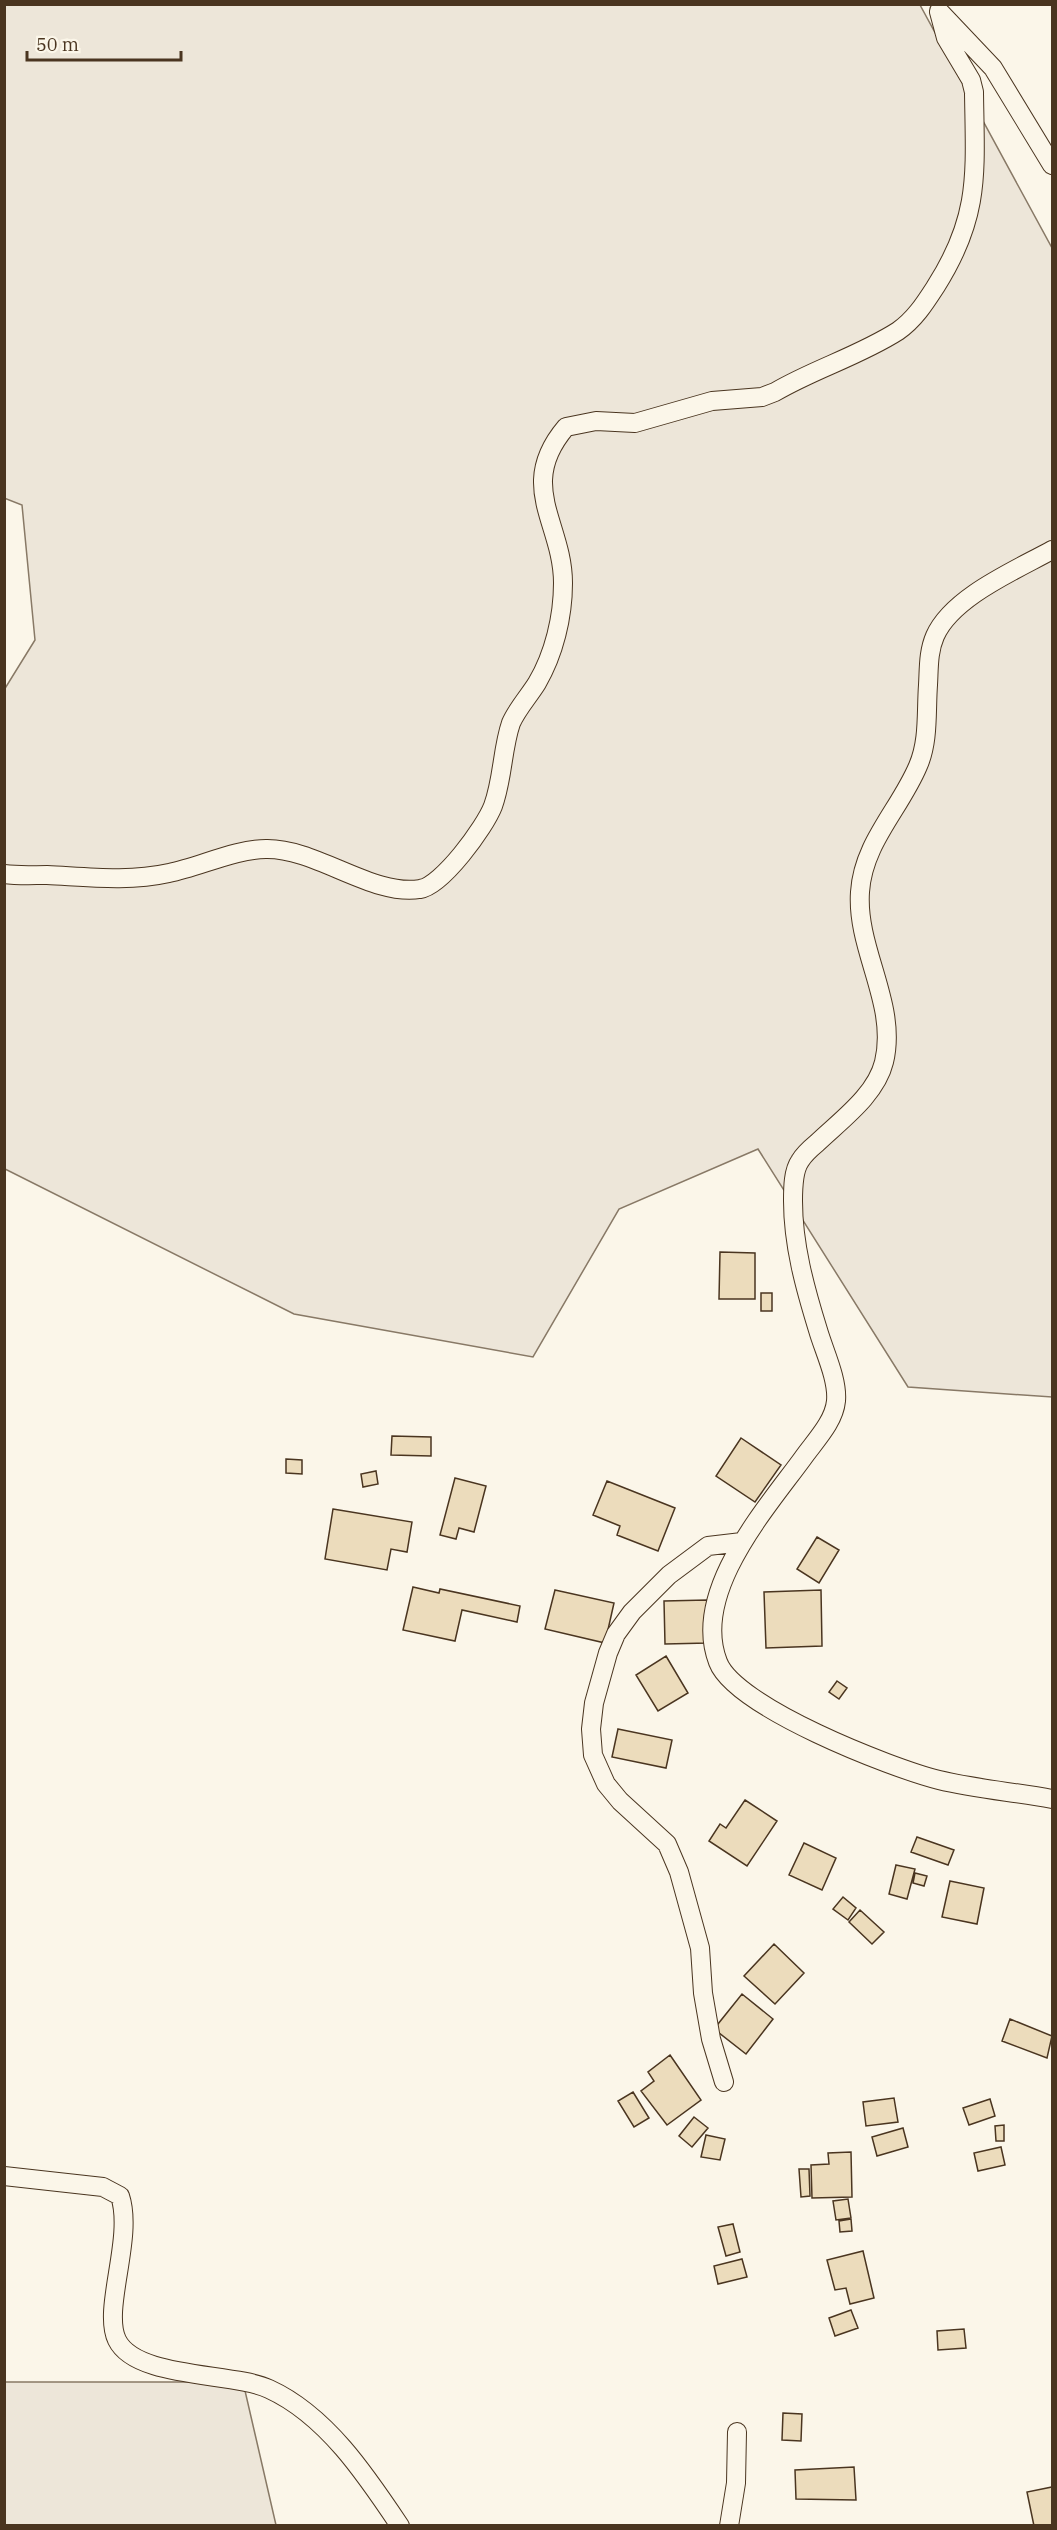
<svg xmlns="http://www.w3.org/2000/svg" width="1057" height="2530" viewBox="0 0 1057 2530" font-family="'IBM Plex Serif',serif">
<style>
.green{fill:#ede6d9;stroke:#887966;stroke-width:1.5}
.building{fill:#ecdcbc;stroke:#4a3520;stroke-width:1.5}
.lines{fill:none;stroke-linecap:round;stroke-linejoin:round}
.street-casing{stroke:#4a3520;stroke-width:20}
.street{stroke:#fbf6e9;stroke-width:18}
</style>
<rect width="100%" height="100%" fill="#fbf6e9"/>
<!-- green -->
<path class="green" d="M 5,5 L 920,5 L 1052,248 L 1052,1397 L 908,1387 L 758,1149 L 619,1209 L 533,1357 L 294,1314 L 5,1169 L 4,690 L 35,640 L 22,505 L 4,498 Z
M 4,2382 L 243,2382 L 276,2525 L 5,2525 Z"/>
<!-- building -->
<path class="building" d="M 720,1252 L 755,1253 L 755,1299 L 719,1299 Z
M 761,1293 L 772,1293 L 772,1311 L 761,1311 Z
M 392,1436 L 431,1437 L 431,1456 L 391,1455 Z
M 741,1438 L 781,1465 L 755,1502 L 716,1476 Z
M 286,1459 L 302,1460 L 302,1474 L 286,1473 Z
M 376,1471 L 378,1484 L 363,1487 L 361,1474 Z
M 455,1478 L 486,1486 L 474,1532 L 459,1528 L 456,1539 L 440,1535 Z
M 607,1481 L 675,1508 L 658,1551 L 617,1535 L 620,1526 L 593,1515 Z
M 333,1509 L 412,1522 L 407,1552 L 391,1549 L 387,1570 L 325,1559 Z
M 817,1537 L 839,1550 L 819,1583 L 797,1569 Z
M 413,1587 L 439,1593 L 440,1589 L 520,1606 L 517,1622 L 462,1610 L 455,1641 L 403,1630 Z
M 555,1590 L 614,1603 L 605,1643 L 545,1629 Z
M 821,1590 L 822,1646 L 766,1648 L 764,1592 Z
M 707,1600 L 708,1643 L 665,1644 L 664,1601 Z
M 666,1656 L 688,1693 L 658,1711 L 636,1675 Z
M 837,1681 L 847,1688 L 839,1699 L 829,1692 Z
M 618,1729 L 672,1740 L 666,1768 L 612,1757 Z
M 745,1800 L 777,1821 L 747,1866 L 709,1841 L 720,1824 L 726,1828 Z
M 917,1837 L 954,1850 L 948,1865 L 911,1852 Z
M 804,1843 L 836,1858 L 822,1890 L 789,1875 Z
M 896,1865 L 915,1869 L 907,1899 L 889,1894 Z
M 915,1873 L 927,1876 L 924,1886 L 913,1883 Z
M 950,1881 L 984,1888 L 977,1924 L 942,1917 Z
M 843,1897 L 856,1908 L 848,1920 L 833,1909 Z
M 860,1910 L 884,1932 L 872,1944 L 849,1922 Z
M 774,1944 L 804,1973 L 775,2004 L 744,1976 Z
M 742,1994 L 773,2019 L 746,2054 L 714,2029 Z
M 1010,2019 L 1052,2036 L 1047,2058 L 1002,2041 Z
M 670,2055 L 701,2100 L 667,2125 L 641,2091 L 654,2081 L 648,2072 Z
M 633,2092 L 649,2118 L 634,2127 L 618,2101 Z
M 894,2098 L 898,2122 L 866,2126 L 863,2102 Z
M 990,2099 L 995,2116 L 969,2125 L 963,2108 Z
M 694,2117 L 708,2128 L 692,2147 L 679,2136 Z
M 1004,2125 L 1004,2141 L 996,2141 L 995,2126 Z
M 903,2128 L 908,2147 L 877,2156 L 872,2137 Z
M 706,2135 L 725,2139 L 720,2160 L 701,2157 Z
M 1001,2147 L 1005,2165 L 978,2171 L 974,2153 Z
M 851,2152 L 852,2197 L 812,2198 L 811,2165 L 829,2164 L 828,2153 Z
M 799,2169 L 809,2169 L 810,2196 L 801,2197 Z
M 848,2199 L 851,2218 L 836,2220 L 833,2201 Z
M 851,2219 L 852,2231 L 840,2232 L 839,2221 Z
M 733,2224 L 740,2252 L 726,2256 L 718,2227 Z
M 863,2251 L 874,2298 L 850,2304 L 846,2288 L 835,2290 L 827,2260 Z
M 742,2259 L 747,2277 L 718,2284 L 714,2266 Z
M 851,2310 L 858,2328 L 835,2336 L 829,2318 Z
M 964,2329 L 966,2348 L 938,2350 L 937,2331 Z
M 783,2413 L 802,2414 L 801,2441 L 782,2440 Z
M 854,2467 L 856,2500 L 796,2499 L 795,2470 Z
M 1052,2487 L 1052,2526 L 1034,2526 L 1027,2492 Z"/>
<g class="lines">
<!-- street casing -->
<g class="street-casing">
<path id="street" d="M 939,11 L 993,68 L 1052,165
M 1052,550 C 1016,570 952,597 935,636 C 928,652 929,669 928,685 C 926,712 929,741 918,766 C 900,809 863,843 860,892 C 856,950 898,1004 884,1062 C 876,1095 841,1120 817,1143 C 811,1148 804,1154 800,1161 C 793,1171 793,1188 793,1201 C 793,1245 805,1288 818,1330 C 824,1351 838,1379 836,1401 C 834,1422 815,1441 803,1458 C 765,1510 691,1593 718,1662 C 735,1707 891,1768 939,1780 C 976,1789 1015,1792 1052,1799
M 4,874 C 19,876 33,875 47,875 C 88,877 129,882 169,873 C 199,867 236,849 266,849 C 316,848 373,897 420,889 C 442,886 485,827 493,806 C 503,779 502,749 511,723 C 517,709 529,696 537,683 C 554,654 563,617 563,583 C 563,523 516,486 566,427 L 596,421 L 635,423 L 712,401 L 762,397 L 775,392 C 814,369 859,356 898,331 C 915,319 925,303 936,286 C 981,215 975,172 974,92 L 971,80 L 946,38 L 939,12
M 724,2082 L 711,2039 L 703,1993 L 700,1948 L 679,1872 L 667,1844 L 620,1801 L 606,1784 L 593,1755 L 591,1729 L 594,1703 L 608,1653 L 616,1634 L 632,1612 L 669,1575 L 708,1546 L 742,1542
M 4,2176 L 103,2187 L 120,2196 C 134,2238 102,2309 117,2340 C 136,2379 233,2372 269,2389 C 326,2415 366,2475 400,2526
M 729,2526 L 736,2483 L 737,2432"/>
</g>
<!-- street -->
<use href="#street" class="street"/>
</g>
<!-- border -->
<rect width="1057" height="2530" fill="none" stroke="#4a3520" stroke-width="12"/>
<!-- scale -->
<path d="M27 51v9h154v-9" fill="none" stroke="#4a3520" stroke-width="3"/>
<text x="36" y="51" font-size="18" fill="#4a3520" stroke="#fbf6e9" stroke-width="4.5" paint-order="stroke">50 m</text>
</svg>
